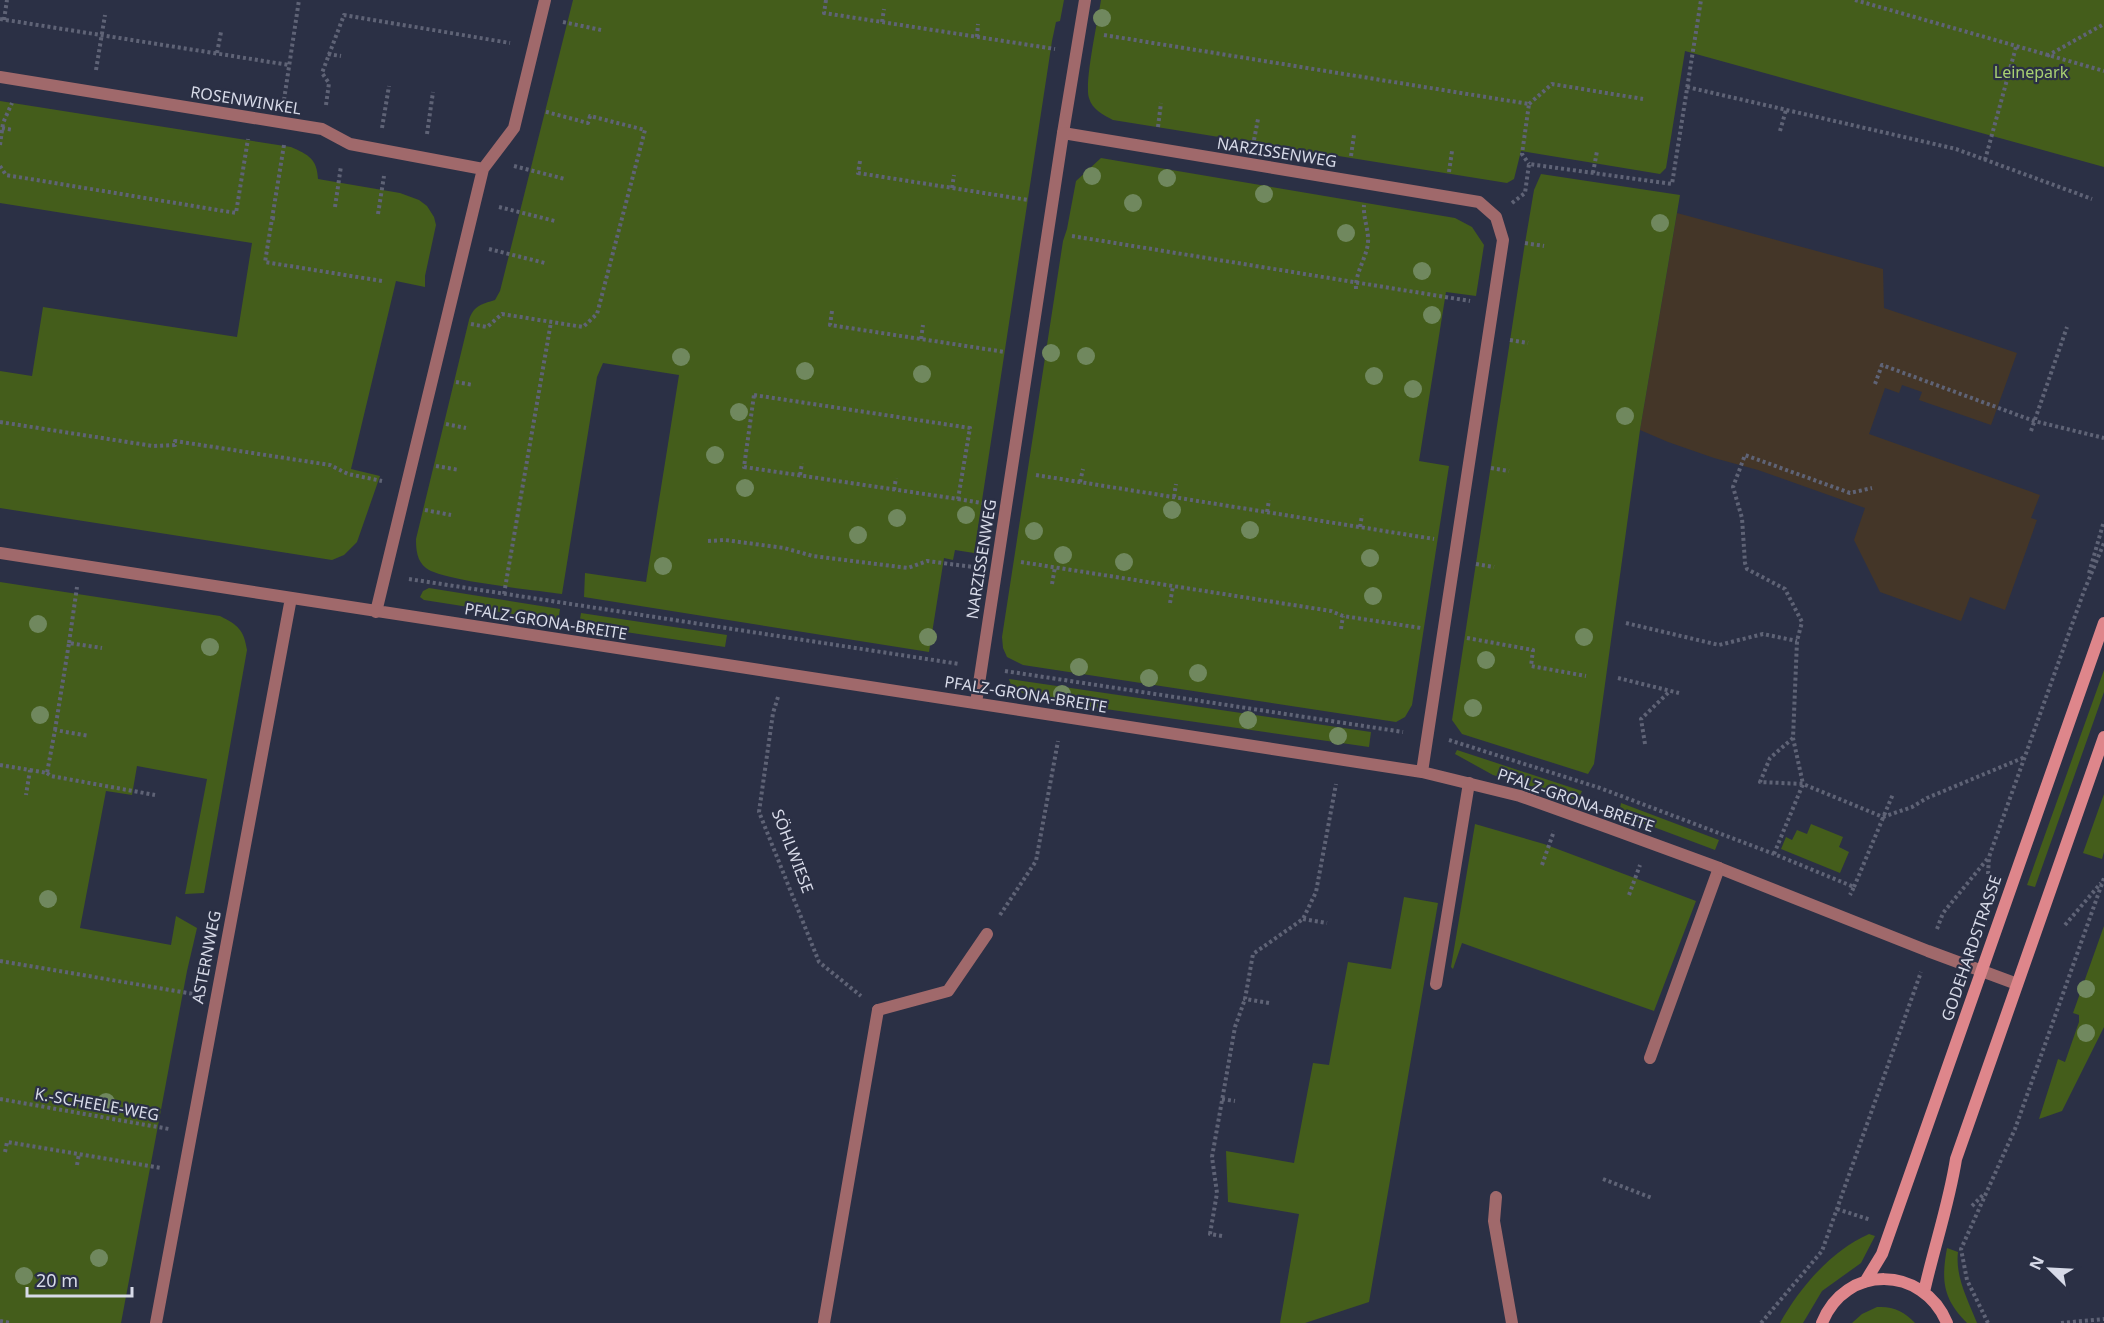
<svg xmlns="http://www.w3.org/2000/svg" width="2104" height="1323" viewBox="0 0 2104 1323" font-family="'Noto Sans',sans-serif">
<style>
.education{fill:#443628}
.green{fill:#445d1b}
.lines{fill:none;stroke-linecap:round;stroke-linejoin:round}
.path{stroke:#5f6376;stroke-width:4;stroke-dasharray:3 3;stroke-linecap:butt}
.lane{stroke:#a0696b;stroke-width:12}
.street{stroke:#a0696b;stroke-width:12}
.secondary{stroke:#de868b;stroke-width:12}
.tree{fill:#70885e}
.labels{text-anchor:middle;stroke-width:4.5;stroke-linejoin:round;paint-order:stroke}
.park-label{font-size:16px;fill:#a8d072;stroke:#2b3045}
.street-label{font-size:16px;fill:#d7dae8;stroke:#2b3045}
</style>
<rect width="100%" height="100%" fill="#2b3045"/>
<!-- education -->
<path class="education" d="M 1677,213 L 1883,269 L 1884,308 L 2017,353 L 1991,425 L 1919,400 L 1922,392 L 1902,385 L 1899,393 L 1885,388 L 1869,434 L 2040,495 L 2031,518 L 2037,520 L 2005,610 L 1970,597 L 1961,621 L 1880,592 L 1854,540 L 1865,508 L 1758,470 L 1714,458 L 1668,442 L 1640,430 Z"/>
<!-- green -->
<path class="green" d="M 573,0 L 1064,0 L 1060,21 L 1056,22 L 1052,41 L 974,553 L 955,550 L 953,560 L 944,558 L 929,652 L 584,597 L 585,573 L 646,582 L 679,375 L 603,363 L 597,377 L 562,594 C 536,590 442,581 426,568 C 417,561 416,550 416,539 L 469,320 C 474,305 482,304 495,300 L 500,291 Z
M 1101,0 L 2104,0 L 2104,167 L 1685,51 L 1666,168 L 1660,174 L 1521,151 L 1514,179 L 1507,183 L 1113,120 C 1103,115 1092,109 1089,98 C 1084,83 1098,20 1101,0 Z
M 0,101 L 291,147 C 309,155 317,159 318,179 L 400,193 L 419,200 L 427,206 L 434,217 L 436,225 L 425,276 L 425,287 L 396,281 L 351,469 L 380,476 L 357,542 L 344,555 L 332,560 L 0,508 L 0,371 L 32,376 L 43,307 L 237,337 L 252,243 L 0,203 Z
M 1101,158 L 1455,218 L 1472,227 L 1484,245 L 1476,296 L 1446,292 L 1419,461 L 1449,466 L 1412,705 L 1405,717 L 1396,722 L 1023,665 L 1007,657 L 1003,648 L 1002,637 L 1063,241 L 1067,229 L 1076,181 Z
M 1541,174 L 1680,195 L 1640,430 L 1594,764 L 1588,774 L 1462,734 L 1452,720 L 1524,249 L 1534,190 Z
M 0,582 L 220,616 C 238,625 244,630 247,650 L 204,893 L 185,894 L 207,779 L 137,766 L 132,795 L 106,791 L 80,928 L 171,945 L 176,916 L 197,928 L 187,971 L 121,1323 L 0,1323 Z
M 429,588 L 560,609 L 558,621 L 424,600 L 420,597 L 423,591 Z
M 581,613 L 727,635 L 725,647 L 579,625 Z
M 2104,670 L 2104,692 L 2035,887 L 2027,885 Z
M 1009,679 L 1371,732 L 1369,747 L 1036,699 L 1012,688 Z
M 1457,750 L 1582,791 L 1578,800 L 1493,775 L 1455,754 Z
M 2104,794 L 2104,852 L 2102,859 L 2083,853 Z
M 1621,803 L 1719,840 L 1715,850 L 1619,814 Z
M 1475,824 L 1544,844 L 1696,901 L 1654,1011 L 1462,943 L 1453,969 L 1451,967 Z
M 1811,824 L 1843,837 L 1839,847 L 1849,852 L 1840,873 L 1781,849 L 1786,837 L 1792,840 L 1797,830 L 1807,834 Z
M 1404,897 L 1438,903 L 1369,1302 L 1305,1323 L 1280,1323 L 1299,1214 L 1228,1202 L 1226,1151 L 1294,1163 L 1313,1063 L 1329,1065 L 1348,962 L 1391,969 Z
M 2104,926 L 2104,1027 L 2062,1111 L 2039,1119 L 2058,1059 L 2065,1062 L 2079,1022 L 2079,1015 L 2073,1013 Z
M 1869,1234 L 1875,1236 L 1861,1263 L 1822,1291 L 1803,1323 L 1780,1323 C 1800,1287 1831,1251 1869,1234 Z
M 1947,1248 L 1958,1252 C 1955,1277 1968,1300 1977,1323 L 1967,1323 C 1943,1299 1941,1281 1947,1248 Z
M 1877,1307 C 1893,1306 1904,1311 1915,1323 L 1852,1323 L 1862,1314 Z"/>
<g class="lines">
<!-- path -->
<path class="path" d="M 826,0 L 824,13 L 1055,49
M 1855,0 L 2104,71
M 0,19 L 289,65
M 4,20 L 7,0
M 563,22 L 601,30
M 882,22 L 884,9
M 1104,35 L 1529,104 L 1522,154 L 1529,164
M 977,37 L 978,24
M 217,53 L 221,32
M 328,54 L 341,56
M 2047,56 L 2104,24
M 96,70 L 105,15
M 1687,87 L 1956,149 L 2092,199
M 284,100 L 299,0
M 1529,104 L 1552,84 L 1643,99
M 326,105 L 329,83 L 322,73 L 344,15 L 510,43
M 1158,127 L 1161,103
M 2,128 L 13,130
M 382,128 L 389,86
M 1780,131 L 1786,110
M 427,134 L 433,92
M 1254,140 L 1258,119
M 0,145 L 3,123 L 12,103
M 284,145 L 265,262 L 382,281
M 1351,156 L 1354,135
M 1985,160 L 2016,47
M 860,161 L 858,173 L 1028,200
M 0,166 L 6,175 L 236,213 L 248,139
M 514,166 L 565,179
M 1449,172 L 1452,151
M 1593,173 L 1597,151
M 952,188 L 954,175
M 1512,203 L 1525,193 L 1529,164 L 1672,184 L 1701,0
M 335,207 L 341,166
M 499,207 L 555,221
M 378,214 L 384,176
M 272,218 L 278,219
M 1072,236 L 1470,301
M 1525,243 L 1544,246
M 489,249 L 545,263
M 1356,289 C 1355,273 1366,259 1368,243 C 1369,230 1363,218 1364,205
M 832,311 L 830,325 L 1005,352
M 471,324 L 487,327 L 502,314 L 583,327 L 597,314 L 645,130 L 590,116 L 588,123 L 543,111
M 921,339 L 923,325
M 1510,340 L 1528,343
M 456,382 L 473,385
M 1875,384 L 1882,365 L 2034,421 L 2104,438
M 754,395 L 970,428 L 958,499 L 744,467 Z
M 0,422 L 153,446 L 175,445 L 175,441 L 330,465 L 348,474 L 382,481
M 446,424 L 466,428
M 2031,431 L 2067,327
M 436,466 L 459,470
M 1491,468 L 1509,471
M 800,475 L 802,463
M 1036,475 L 1434,539
M 1080,482 L 1083,469
M 894,490 L 896,478
M 1174,497 L 1176,484
M 958,499 L 982,503
M 425,510 L 451,515
M 1267,512 L 1269,500
M 1360,527 L 1362,515
M 708,541 L 725,540 L 784,548 L 813,556 L 908,568 L 927,561 L 973,567
M 1021,562 L 1331,611 L 1343,616 L 1421,628
M 1476,564 L 1494,567
M 2089,573 L 2104,521
M 409,579 L 959,664
M 1052,584 L 1055,567
M 504,594 L 551,322
M 1170,603 L 1173,586
M 1626,623 L 1719,645 L 1763,634 L 1797,641
M 1341,629 L 1343,616
M 1467,638 L 1533,650 L 1531,666 L 1586,676
M 69,643 L 77,587
M 1005,671 L 1403,732
M 1618,678 L 1679,693
M 778,697 L 773,713 L 759,812 L 819,962 L 861,996
M 55,730 L 69,643 L 102,648
M 1793,738 L 1770,758 L 1760,782 L 1803,784 L 1793,738 L 1797,641 L 1802,622 L 1785,589 L 1747,569 L 1745,563 L 1742,518 L 1733,487 L 1745,455 L 1850,493 L 1872,488
M 1449,740 L 1600,788 L 1774,854 L 1854,887 L 1850,895
M 1645,744 L 1641,719 L 1670,691
M 0,765 L 30,770 L 26,795
M 30,770 L 47,773 L 55,730 L 89,736
M 47,773 L 51,776 L 155,795
M 1774,854 L 1803,784 L 1883,817 L 1912,807 L 1927,798 L 2025,757
M 1542,865 L 1554,831
M 1988,874 L 1989,857 L 2084,591 L 2104,543
M 1854,887 L 1893,794
M 1629,895 L 1640,865
M 1000,915 L 1036,861 L 1058,741
M 1303,919 L 1327,923
M 2065,925 L 2101,883
M 1937,929 L 1943,913 L 1989,857
M 0,961 L 194,994
M 1269,1003 L 1245,999 L 1253,954 L 1303,919 L 1316,892 L 1336,784
M 0,1099 L 169,1129
M 1222,1099 L 1235,1101
M 5,1152 L 7,1142 L 161,1168
M 77,1165 L 79,1154
M 1603,1179 L 1652,1198
M 1972,1206 L 1984,1194
M 1837,1209 L 1871,1220
M 1222,1236 L 1210,1234 L 1217,1193 L 1212,1157 L 1235,1027 L 1245,999
M 0,1321 L 11,1323
M 1761,1323 L 1822,1251 L 1921,972
M 1988,1323 L 1967,1280 L 1961,1249 L 2015,1129 L 2104,878
M 2061,1323 L 2104,1319"/>
<!-- lane -->
<path class="lane" d="M 1063,133 L 1085,0
M 1436,984 L 1469,783
M 878,1010 L 948,991 L 987,934
M 1650,1058 L 1719,868
M 1496,1197 L 1494,1221 L 1512,1323"/>
<!-- street -->
<path class="street" d="M 0,77 L 322,129 L 350,144 L 483,169
M 0,553 L 1422,772 L 1520,796 L 1607,827 L 1719,868 L 1928,951 L 2017,984
M 376,612 L 483,169 L 514,128 L 545,0
M 976,703 L 1063,133 L 1479,202 L 1496,217 L 1503,240 L 1422,772
M 156,1323 L 291,598
M 824,1323 L 878,1010"/>
<!-- secondary -->
<path class="secondary" d="M 1865,1282 L 1882,1254 L 2104,623
M 1924,1292 C 1934,1247 1949,1204 1956,1159 L 2104,737
M 1822,1323 C 1845,1264 1923,1265 1947,1323"/>
</g>
<!-- trees -->
<g class="tree">
<circle cx="1102" cy="18" r="9"/>
<circle cx="1092" cy="176" r="9"/>
<circle cx="1167" cy="178" r="9"/>
<circle cx="1264" cy="194" r="9"/>
<circle cx="1133" cy="203" r="9"/>
<circle cx="1660" cy="223" r="9"/>
<circle cx="1346" cy="233" r="9"/>
<circle cx="1422" cy="271" r="9"/>
<circle cx="1432" cy="315" r="9"/>
<circle cx="1051" cy="353" r="9"/>
<circle cx="1086" cy="356" r="9"/>
<circle cx="681" cy="357" r="9"/>
<circle cx="805" cy="371" r="9"/>
<circle cx="922" cy="374" r="9"/>
<circle cx="1374" cy="376" r="9"/>
<circle cx="1413" cy="389" r="9"/>
<circle cx="739" cy="412" r="9"/>
<circle cx="1625" cy="416" r="9"/>
<circle cx="715" cy="455" r="9"/>
<circle cx="745" cy="488" r="9"/>
<circle cx="1172" cy="510" r="9"/>
<circle cx="966" cy="515" r="9"/>
<circle cx="897" cy="518" r="9"/>
<circle cx="1250" cy="530" r="9"/>
<circle cx="1034" cy="531" r="9"/>
<circle cx="858" cy="535" r="9"/>
<circle cx="1063" cy="555" r="9"/>
<circle cx="1370" cy="558" r="9"/>
<circle cx="1124" cy="562" r="9"/>
<circle cx="663" cy="566" r="9"/>
<circle cx="1373" cy="596" r="9"/>
<circle cx="38" cy="624" r="9"/>
<circle cx="928" cy="637" r="9"/>
<circle cx="1584" cy="637" r="9"/>
<circle cx="210" cy="647" r="9"/>
<circle cx="1486" cy="660" r="9"/>
<circle cx="1079" cy="667" r="9"/>
<circle cx="1198" cy="673" r="9"/>
<circle cx="1149" cy="678" r="9"/>
<circle cx="1062" cy="694" r="9"/>
<circle cx="1473" cy="708" r="9"/>
<circle cx="40" cy="715" r="9"/>
<circle cx="1248" cy="720" r="9"/>
<circle cx="1338" cy="736" r="9"/>
<circle cx="48" cy="899" r="9"/>
<circle cx="2086" cy="989" r="9"/>
<circle cx="2086" cy="1033" r="9"/>
<circle cx="106" cy="1102" r="9"/>
<circle cx="99" cy="1258" r="9"/>
<circle cx="24" cy="1276" r="9"/>
</g>
<g class="labels">
<!-- park labels -->
<g class="park-label">
<text x="2031" y="78">Leinepark</text>
</g>
<!-- street labels -->
<g class="street-label">
<text transform="translate(246 100) rotate(9)" y="6">ROSENWINKEL</text>
<text transform="translate(1277 152) rotate(9)" y="6">NARZISSENWEG</text>
<text transform="translate(981 559) rotate(-81)" y="6">NARZISSENWEG</text>
<text transform="translate(546 621) rotate(9)" y="6">PFALZ-GRONA-BREITE</text>
<text transform="translate(1026 694) rotate(9)" y="6">PFALZ-GRONA-BREITE</text>
<text transform="translate(1576 800) rotate(19)" y="6">PFALZ-GRONA-BREITE</text>
<text transform="translate(793 851) rotate(69)" y="6">SÖHLWIESE</text>
<text transform="translate(1971 948) rotate(-71)" y="6">GODEHARDSTRASSE</text>
<text transform="translate(206 957) rotate(-79)" y="6">ASTERNWEG</text>
<text transform="translate(97 1104) rotate(10)" y="6">K.-SCHEELE-WEG</text>
</g>
</g>
<!-- north arrow -->
<g transform="translate(2050 1269) rotate(294)" stroke="#2b3045" stroke-width="4.5" paint-order="stroke">
<path d="M0-4.5L10 22L0 15L-10 22Z" fill="#d7dae8"/>
<text y="-9" font-size="16" font-weight="bold" text-anchor="middle" fill="#d7dae8">N</text>
</g>
<!-- scale -->
<path d="M27 1287v9h105v-9" fill="none" stroke="#d7dae8" stroke-width="3"/>
<text x="36" y="1287" font-size="18" fill="#d7dae8" stroke="#2b3045" stroke-width="4.5" paint-order="stroke">20 m</text>
</svg>
